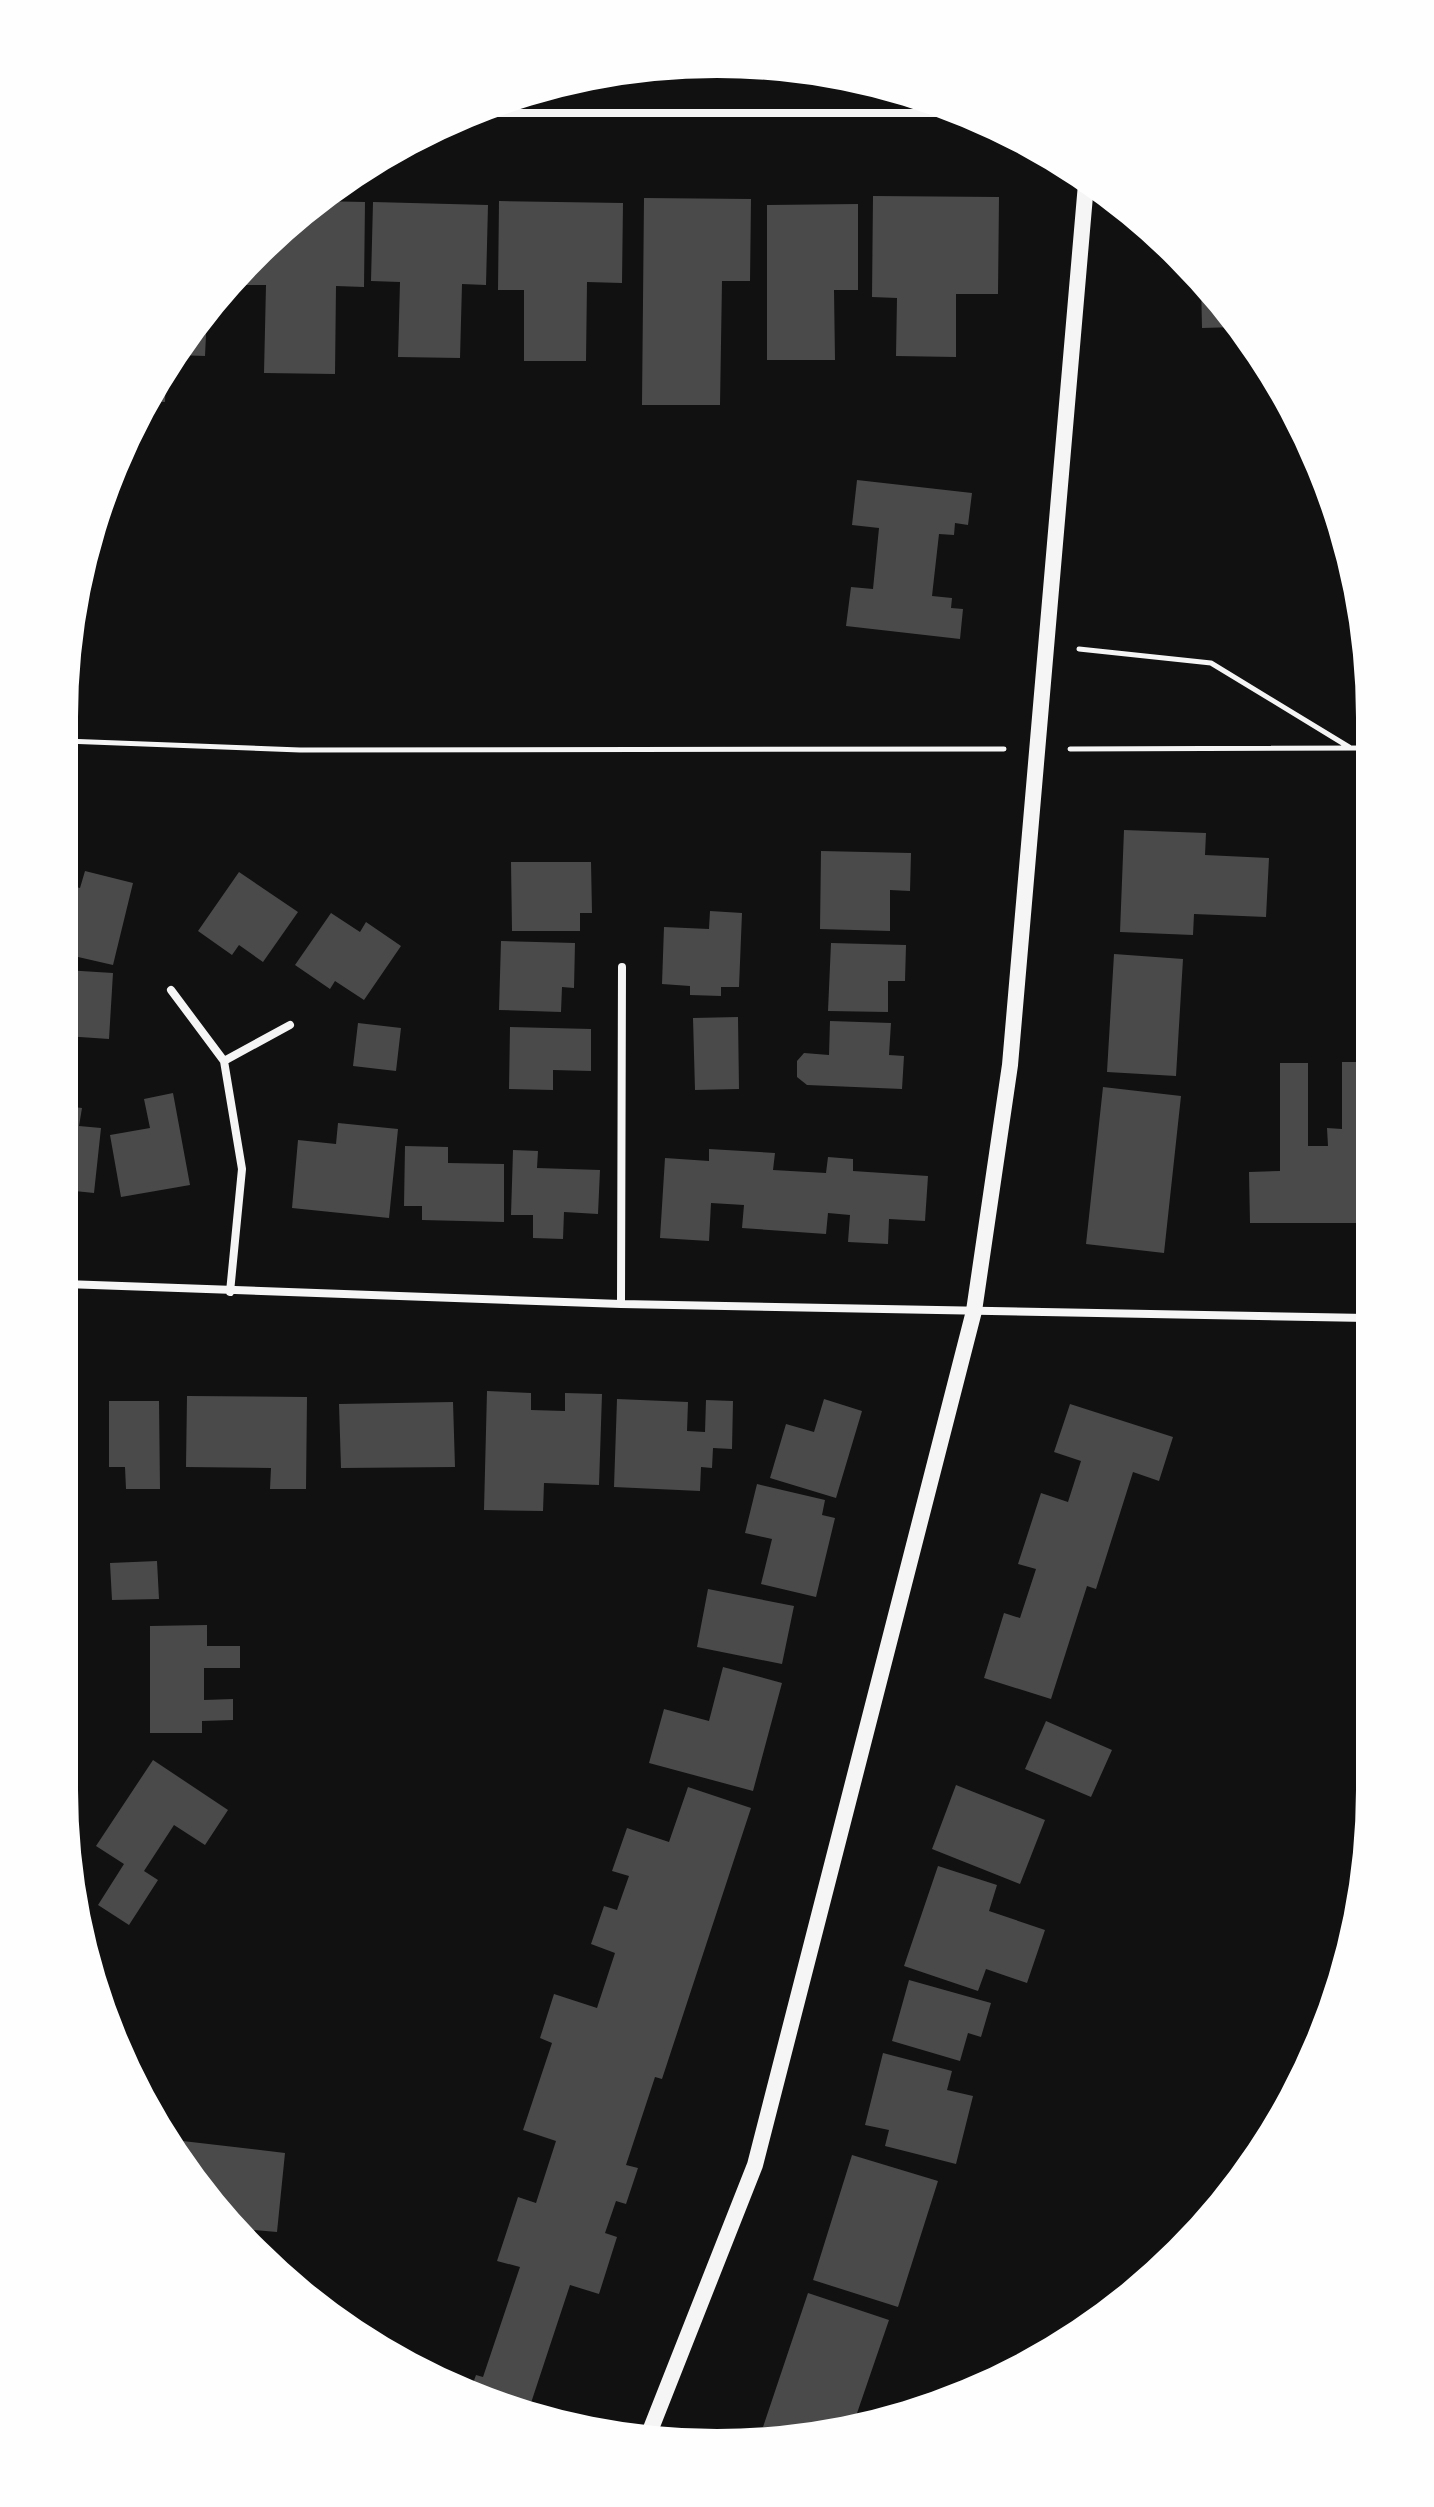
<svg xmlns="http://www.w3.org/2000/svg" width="1434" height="2507" viewBox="0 0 1434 2507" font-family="'PT Serif',serif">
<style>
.building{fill:#4a4a4a}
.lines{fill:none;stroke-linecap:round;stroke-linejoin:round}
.path{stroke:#f5f5f5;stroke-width:5}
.minor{stroke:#f5f5f5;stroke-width:8}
.secondary{stroke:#f5f5f5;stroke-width:16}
</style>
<rect width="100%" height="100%" fill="#111"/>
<!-- building -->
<path class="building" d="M 873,196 L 999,197 L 998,294 L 956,294 L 956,357 L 896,356 L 897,298 L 872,297 Z
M 644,198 L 751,199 L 750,281 L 722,281 L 720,405 L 642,405 Z
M 317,201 L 365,202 L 364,287 L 336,286 L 335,374 L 264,373 L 266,285 L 240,285 L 240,273 Z
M 499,201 L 623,203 L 622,283 L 587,282 L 586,361 L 524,361 L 524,290 L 498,290 Z
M 373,202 L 488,205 L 486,285 L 462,284 L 460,358 L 398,357 L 400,282 L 371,281 Z
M 858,204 L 858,290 L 834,290 L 835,360 L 767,360 L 767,205 Z
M 1201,282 L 1237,327 L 1202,328 Z
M 207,314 L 205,356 L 177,355 Z
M 166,370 L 165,402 L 147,401 L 152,390 Z
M 857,480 L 972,493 L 968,525 L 955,523 L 954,535 L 939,534 L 932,596 L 952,598 L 951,608 L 963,609 L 960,639 L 846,626 L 851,587 L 873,589 L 879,528 L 852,525 Z
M 1124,830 L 1206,833 L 1205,855 L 1269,858 L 1266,917 L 1194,914 L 1193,935 L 1120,932 Z
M 821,851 L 911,853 L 910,891 L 890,890 L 890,931 L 820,929 Z
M 511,862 L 591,862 L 592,913 L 580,913 L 580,931 L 512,931 Z
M 85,871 L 133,883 L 113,965 L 65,954 L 65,884 L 80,888 Z
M 239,872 L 298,912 L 263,962 L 239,945 L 232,955 L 198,931 Z
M 710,911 L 742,913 L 739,987 L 721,987 L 721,996 L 690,995 L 690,986 L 662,984 L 664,927 L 709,929 Z
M 331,913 L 360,932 L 366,922 L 401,946 L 364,1000 L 335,981 L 330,989 L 295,965 Z
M 501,941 L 575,943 L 574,988 L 562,987 L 561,1012 L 499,1010 Z
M 831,943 L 906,945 L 905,981 L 888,981 L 888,1012 L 828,1011 Z
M 1114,954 L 1183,959 L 1176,1076 L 1107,1072 Z
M 65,970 L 113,973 L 109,1039 L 65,1036 Z
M 738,1017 L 739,1089 L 695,1090 L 693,1018 Z
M 830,1021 L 891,1023 L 889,1055 L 904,1056 L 902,1089 L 807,1085 L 797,1077 L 797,1061 L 804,1053 L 829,1055 Z
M 358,1023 L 401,1028 L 396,1071 L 353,1066 Z
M 510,1027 L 591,1029 L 591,1071 L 553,1070 L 553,1090 L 509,1089 Z
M 1342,1062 L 1366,1062 L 1367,1223 L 1250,1223 L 1249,1172 L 1280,1171 L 1280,1063 L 1308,1063 L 1308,1146 L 1328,1146 L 1327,1128 L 1342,1129 Z
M 1103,1087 L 1181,1096 L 1164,1253 L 1086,1244 Z
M 173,1093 L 190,1185 L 121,1197 L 110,1135 L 150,1128 L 144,1099 Z
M 65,1106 L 82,1108 L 79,1126 L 101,1128 L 94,1193 L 65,1190 Z
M 338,1123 L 398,1129 L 389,1218 L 292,1208 L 298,1140 L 336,1144 Z
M 405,1146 L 448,1147 L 448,1163 L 504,1164 L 504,1222 L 422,1220 L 422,1206 L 404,1206 Z
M 709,1149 L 775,1153 L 773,1170 L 826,1173 L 828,1157 L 853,1159 L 853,1171 L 928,1176 L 925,1221 L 889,1219 L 888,1244 L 848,1242 L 850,1215 L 828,1213 L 826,1234 L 742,1228 L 744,1205 L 711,1203 L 709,1241 L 660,1238 L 665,1158 L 709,1161 Z
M 513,1150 L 538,1151 L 537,1168 L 600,1170 L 598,1214 L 564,1212 L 563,1239 L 533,1238 L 533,1215 L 511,1215 Z
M 487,1391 L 531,1393 L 531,1410 L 565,1411 L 565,1393 L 602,1394 L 599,1485 L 544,1483 L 543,1511 L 484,1510 Z
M 187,1396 L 307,1397 L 306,1489 L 270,1489 L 271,1468 L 186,1467 Z
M 617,1399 L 688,1402 L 687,1431 L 705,1432 L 706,1400 L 733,1401 L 732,1449 L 713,1448 L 712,1468 L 701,1467 L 700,1491 L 614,1487 Z
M 824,1399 L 862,1411 L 836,1498 L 770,1478 L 786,1424 L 814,1432 Z
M 109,1401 L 159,1401 L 160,1489 L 126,1489 L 125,1467 L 109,1467 Z
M 453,1402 L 455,1467 L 341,1468 L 339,1404 Z
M 1070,1404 L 1173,1437 L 1159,1481 L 1133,1472 L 1096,1589 L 1087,1586 L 1051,1699 L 984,1678 L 1004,1613 L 1020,1618 L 1036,1569 L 1018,1564 L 1041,1493 L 1068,1502 L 1081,1461 L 1054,1452 Z
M 757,1484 L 825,1500 L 822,1515 L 835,1518 L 816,1597 L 761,1584 L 772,1539 L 745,1533 Z
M 157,1561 L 159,1599 L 112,1600 L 110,1563 Z
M 708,1589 L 794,1606 L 782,1664 L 697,1647 Z
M 207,1625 L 207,1646 L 240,1646 L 240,1668 L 204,1668 L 204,1700 L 233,1699 L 233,1720 L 202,1721 L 202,1733 L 150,1733 L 150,1626 Z
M 723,1667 L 782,1683 L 753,1791 L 649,1763 L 664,1709 L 709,1721 Z
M 1046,1721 L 1112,1750 L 1091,1797 L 1025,1769 Z
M 153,1760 L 228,1810 L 205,1845 L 174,1825 L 144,1871 L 158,1880 L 129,1925 L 98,1905 L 124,1864 L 96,1846 Z
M 956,1785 L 1045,1820 L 1020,1884 L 932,1849 Z
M 688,1787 L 751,1808 L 662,2079 L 655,2077 L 626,2165 L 638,2168 L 626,2204 L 616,2201 L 605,2233 L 617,2237 L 599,2294 L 570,2285 L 528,2412 L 472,2386 L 476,2375 L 483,2377 L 520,2267 L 497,2261 L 518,2197 L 536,2203 L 556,2141 L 523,2130 L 552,2043 L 540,2038 L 554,1994 L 597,2008 L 615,1953 L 591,1944 L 604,1906 L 617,1910 L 629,1876 L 612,1871 L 627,1828 L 669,1842 Z
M 938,1866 L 997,1885 L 989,1911 L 1045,1930 L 1027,1983 L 986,1969 L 978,1991 L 904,1966 Z
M 909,1980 L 991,2003 L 981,2037 L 968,2033 L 960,2061 L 892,2041 Z
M 883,2053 L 952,2071 L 947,2090 L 973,2096 L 956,2164 L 885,2146 L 889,2130 L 865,2125 Z
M 174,2140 L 285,2153 L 277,2232 L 243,2229 L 199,2187 Z
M 852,2155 L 938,2181 L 898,2307 L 813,2280 Z
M 808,2293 L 889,2320 L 855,2419 L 781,2436 L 762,2430 Z"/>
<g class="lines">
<!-- path -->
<path class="path" d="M 1079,649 L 1211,663 L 1349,747
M 65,741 L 300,750 L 1004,749
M 1070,749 L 1365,748"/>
<!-- minor -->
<path class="minor" d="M 476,113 L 959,113
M 171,990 L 224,1061
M 65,1284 L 621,1304 L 1367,1318
M 230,1292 L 242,1169 L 224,1061 L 290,1025
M 621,1304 L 622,967"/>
<!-- secondary -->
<path class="secondary" d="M 650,2431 L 755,2165 L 974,1311 L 1010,1065 L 1086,184"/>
</g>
<!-- crop -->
<path d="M0 0H1434V2507H0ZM717 78H717A639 639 0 0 1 1356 717V1790A639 639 0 0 1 717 2429H717A639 639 0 0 1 78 1790V717A639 639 0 0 1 717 78Z" fill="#fefefe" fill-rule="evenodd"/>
</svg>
